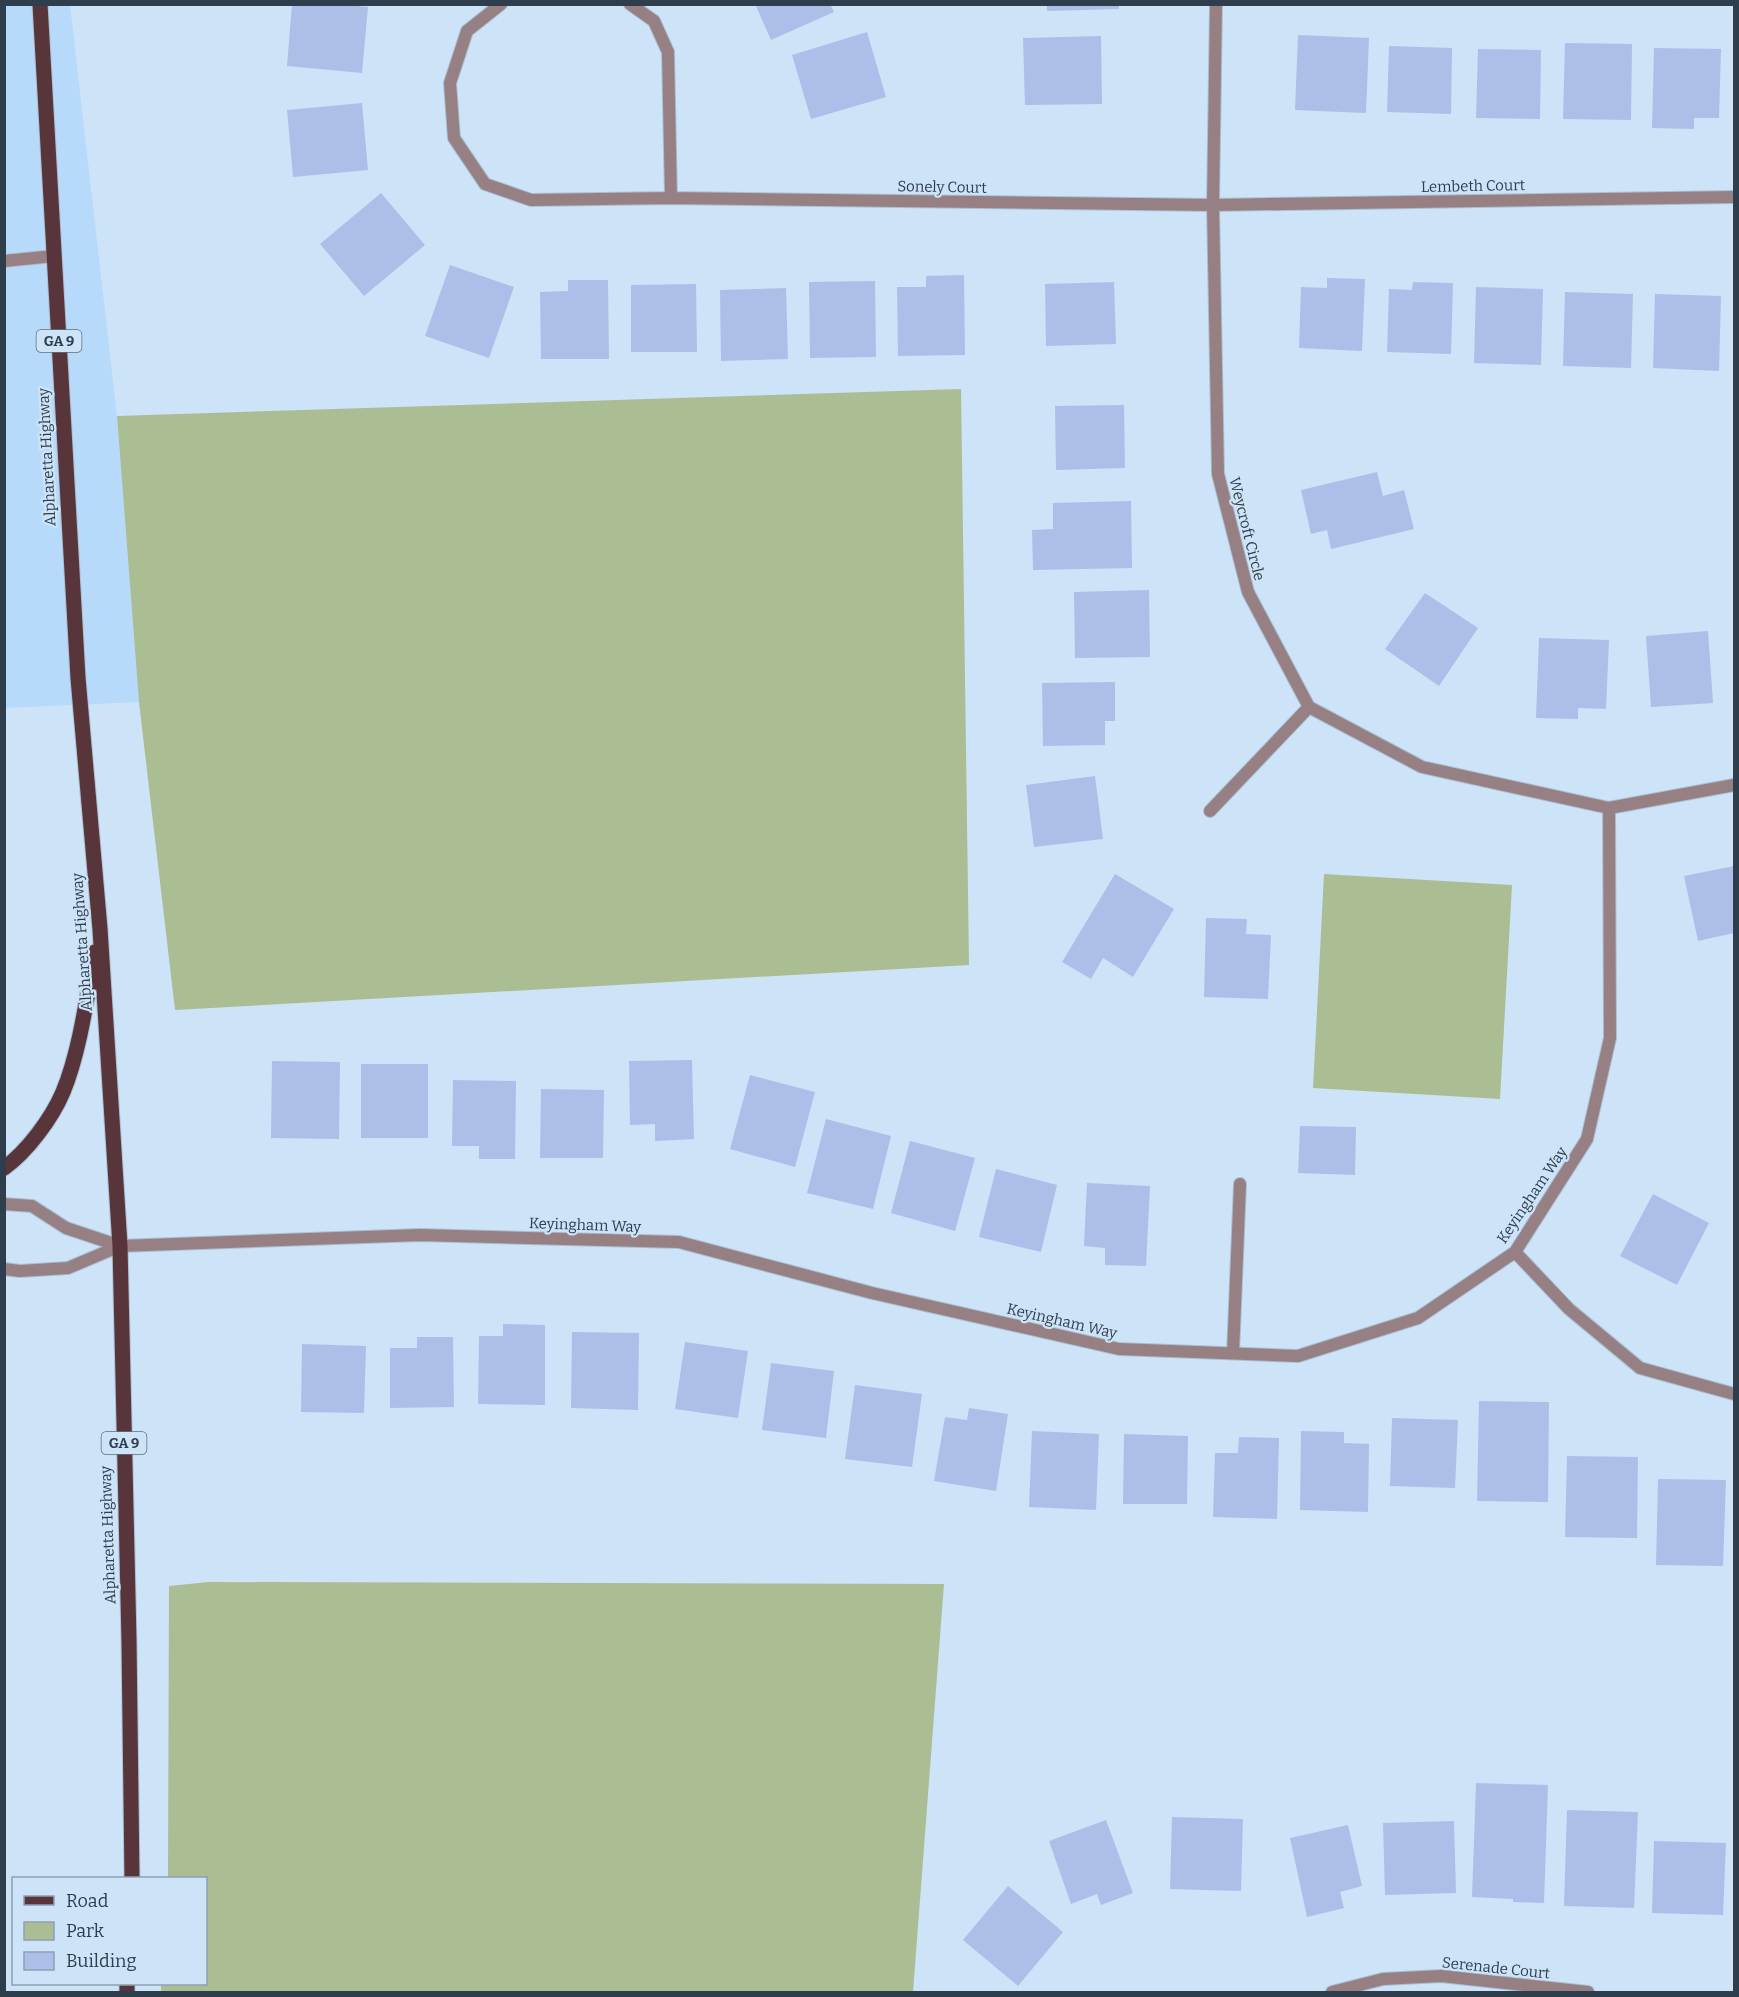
<svg xmlns="http://www.w3.org/2000/svg" width="1739" height="1997" viewBox="0 0 1739 1997" font-family="Bitter,serif">
<style>
.built{fill:#b7dafb}
.green{fill:#abbd93}
.building{fill:#adbfe9}
.lines{fill:none;stroke-linecap:round;stroke-linejoin:round}
.lane-casing{stroke:#aabfd2;stroke-width:14}
.street-casing{stroke:#aabfd2;stroke-width:14}
.primary-casing{stroke:#aabfd2;stroke-width:17}
.lane{stroke:#978084;stroke-width:12}
.street{stroke:#978084;stroke-width:12}
.primary{stroke:#58343b;stroke-width:15}
.labels{text-anchor:middle;stroke-width:4.5;stroke-linejoin:round;paint-order:stroke}
.shield{fill:#cde3f8;stroke:#5e7080;stroke-width:1.5}
.shield-label{font-size:14px;font-weight:bold;fill:#2f3e4c}
.street-label{font-size:15px;fill:#2f3e4c;stroke:#cde3f8}
</style>
<rect width="100%" height="100%" fill="#cde3f8"/>
<!-- built -->
<path class="built" d="M 4,5 L 70,5 L 117,416 L 139,702 L 5,708 Z"/>
<!-- green -->
<path class="green" d="M 961,389 L 969,965 L 175,1010 L 139,702 L 117,416 Z
M 1324,874 L 1512,885 L 1500,1099 L 1313,1088 Z
M 209,1582 L 944,1584 L 913,1992 L 161,1992 L 161,1984 L 206,1984 L 206,1878 L 168,1878 L 169,1586 Z"/>
<!-- building -->
<path class="building" d="M 292,4 L 335,4 L 368,7 L 362,73 L 287,66 Z
M 755,4 L 830,4 L 834,12 L 771,40 Z
M 1047,4 L 1119,4 L 1119,9 L 1047,11 Z
M 867,32 L 886,97 L 811,119 L 792,55 Z
M 1298,35 L 1369,38 L 1366,113 L 1295,110 Z
M 1101,36 L 1102,104 L 1025,105 L 1023,38 Z
M 1565,43 L 1632,44 L 1631,120 L 1563,119 Z
M 1389,46 L 1452,48 L 1451,114 L 1387,112 Z
M 1654,48 L 1721,49 L 1719,118 L 1694,118 L 1694,129 L 1652,128 Z
M 1478,49 L 1541,50 L 1540,119 L 1476,118 Z
M 362,103 L 368,170 L 293,177 L 287,110 Z
M 381,193 L 425,245 L 364,296 L 320,244 Z
M 450,265 L 514,287 L 489,358 L 425,336 Z
M 964,275 L 965,355 L 898,356 L 897,287 L 926,287 L 926,276 Z
M 1327,278 L 1365,279 L 1362,351 L 1299,348 L 1301,287 L 1327,288 Z
M 568,280 L 608,280 L 609,359 L 541,359 L 540,292 L 568,291 Z
M 875,281 L 876,357 L 810,358 L 809,282 Z
M 1114,282 L 1116,344 L 1046,346 L 1045,284 Z
M 1413,282 L 1453,283 L 1451,354 L 1387,352 L 1389,289 L 1412,290 Z
M 696,284 L 697,352 L 631,352 L 631,285 Z
M 1476,287 L 1543,289 L 1541,365 L 1474,363 Z
M 786,288 L 788,359 L 721,361 L 720,290 Z
M 1565,292 L 1633,294 L 1631,368 L 1563,366 Z
M 1655,294 L 1721,296 L 1719,371 L 1653,368 Z
M 1124,405 L 1125,468 L 1056,470 L 1055,406 Z
M 1377,472 L 1383,496 L 1404,490 L 1414,529 L 1331,549 L 1327,530 L 1311,534 L 1301,490 Z
M 1131,501 L 1132,568 L 1033,570 L 1032,530 L 1053,529 L 1053,503 Z
M 1149,590 L 1150,657 L 1075,658 L 1074,592 Z
M 1425,593 L 1478,628 L 1439,686 L 1385,649 Z
M 1708,631 L 1713,703 L 1651,707 L 1646,636 Z
M 1539,638 L 1609,640 L 1606,709 L 1578,708 L 1578,719 L 1536,718 Z
M 1115,682 L 1115,721 L 1105,721 L 1105,745 L 1043,746 L 1042,683 Z
M 1095,776 L 1103,839 L 1034,847 L 1026,785 Z
M 1734,866 L 1734,933 L 1698,941 L 1684,876 Z
M 1115,874 L 1174,909 L 1133,977 L 1103,958 L 1091,979 L 1062,962 Z
M 1206,918 L 1247,919 L 1246,934 L 1271,935 L 1268,999 L 1204,997 Z
M 692,1060 L 694,1139 L 655,1141 L 655,1124 L 630,1125 L 629,1061 Z
M 272,1061 L 340,1062 L 339,1139 L 271,1138 Z
M 361,1064 L 428,1064 L 428,1138 L 361,1138 Z
M 750,1075 L 815,1092 L 795,1167 L 730,1149 Z
M 453,1080 L 516,1081 L 515,1159 L 479,1159 L 479,1146 L 452,1146 Z
M 541,1089 L 604,1090 L 603,1158 L 540,1158 Z
M 826,1119 L 891,1136 L 873,1209 L 807,1193 Z
M 1300,1126 L 1356,1127 L 1355,1175 L 1298,1173 Z
M 910,1141 L 975,1158 L 955,1231 L 891,1213 Z
M 996,1169 L 1057,1185 L 1041,1252 L 979,1237 Z
M 1087,1183 L 1150,1186 L 1146,1266 L 1105,1265 L 1105,1248 L 1084,1246 Z
M 1653,1194 L 1709,1223 L 1677,1285 L 1620,1256 Z
M 503,1324 L 545,1325 L 545,1405 L 478,1404 L 479,1336 L 503,1336 Z
M 572,1332 L 639,1333 L 638,1410 L 571,1408 Z
M 417,1337 L 453,1337 L 454,1407 L 390,1408 L 390,1348 L 417,1348 Z
M 685,1342 L 748,1351 L 738,1418 L 675,1409 Z
M 302,1344 L 366,1346 L 364,1413 L 301,1412 Z
M 771,1363 L 834,1371 L 826,1438 L 762,1430 Z
M 855,1385 L 922,1394 L 912,1467 L 845,1459 Z
M 1479,1401 L 1549,1402 L 1548,1502 L 1477,1501 Z
M 969,1408 L 1008,1414 L 996,1491 L 934,1481 L 945,1417 L 967,1420 Z
M 1392,1418 L 1458,1420 L 1455,1488 L 1390,1486 Z
M 1032,1431 L 1099,1434 L 1096,1510 L 1029,1507 Z
M 1301,1431 L 1344,1432 L 1344,1443 L 1369,1444 L 1368,1512 L 1300,1510 Z
M 1124,1434 L 1188,1436 L 1187,1504 L 1123,1504 Z
M 1239,1437 L 1279,1438 L 1277,1519 L 1213,1517 L 1215,1453 L 1238,1453 Z
M 1567,1456 L 1638,1457 L 1637,1538 L 1565,1537 Z
M 1658,1479 L 1726,1480 L 1723,1566 L 1656,1565 Z
M 1476,1783 L 1548,1785 L 1544,1903 L 1513,1902 L 1513,1899 L 1472,1897 Z
M 1567,1810 L 1638,1812 L 1634,1908 L 1564,1906 Z
M 1172,1817 L 1243,1819 L 1241,1891 L 1170,1889 Z
M 1106,1820 L 1133,1893 L 1101,1905 L 1097,1894 L 1071,1904 L 1049,1841 Z
M 1454,1821 L 1456,1893 L 1385,1895 L 1383,1823 Z
M 1348,1825 L 1362,1886 L 1340,1892 L 1344,1908 L 1307,1917 L 1290,1838 Z
M 1654,1841 L 1726,1843 L 1723,1915 L 1652,1913 Z
M 1008,1886 L 1063,1932 L 1018,1986 L 963,1940 Z"/>
<g class="lines">
<!-- lane casing -->
<g class="lane-casing">
<path id="lane" d="M 4,261 L 54,256
M 4,1204 L 32,1206 L 66,1228 L 120,1246
M 4,1269 L 20,1271 L 68,1268 L 120,1246
M 1233,1353 L 1240,1184"/>
</g>
<!-- street casing -->
<g class="street-casing">
<path id="street" d="M 501,4 L 467,31 L 450,83 L 454,138 L 485,184 L 531,200 L 671,198 L 1213,205 L 1734,197
M 630,4 L 654,21 L 668,52 L 671,198
M 1216,4 L 1213,205 L 1218,474 L 1248,592 L 1309,707 L 1422,767 L 1609,808 L 1734,785
M 1210,811 L 1309,707
M 120,1246 L 420,1235 L 679,1242 L 872,1293 L 1119,1349 L 1298,1356 L 1418,1318 L 1515,1252 L 1587,1139 L 1610,1038 L 1609,808
M 1515,1252 L 1569,1309 L 1640,1368 L 1734,1394
M 1332,1992 L 1383,1979 L 1441,1976 L 1588,1992"/>
</g>
<!-- primary casing -->
<g class="primary-casing">
<path id="primary" d="M 40,4 L 78,678 L 100,929 L 120,1246 L 129,1641 L 132,1878
M 4,1168 C 27,1152 52,1118 63,1092 C 80,1051 87,996 95,952
M 127,1992 L 127,1984"/>
</g>
<!-- lane -->
<use href="#lane" class="lane"/>
<!-- street -->
<use href="#street" class="street"/>
<!-- primary -->
<use href="#primary" class="primary"/>
</g>
<g class="labels">
<!-- shield labels -->
<g class="shield">
<rect x="36.5" y="330" width="45" height="22" rx="4.5"/>
<rect x="101.5" y="1432" width="45" height="22" rx="4.5"/>
</g>
<g class="shield-label">
<text x="59" y="346">GA 9</text>
<text x="124" y="1448">GA 9</text>
</g>
<!-- street labels -->
<g class="street-label">
<text transform="translate(1473 186) rotate(-1)" y="5">Lembeth Court</text>
<text transform="translate(942 187) rotate(1)" y="5">Sonely Court</text>
<text transform="translate(47 457) rotate(-93)" y="5">Alpharetta Highway</text>
<text transform="translate(1247 529) rotate(76)" y="5">Weycroft Circle</text>
<text transform="translate(82 942) rotate(-94)" y="5">Alpharetta Highway</text>
<text transform="translate(1532 1195) rotate(-56)" y="5">Keyingham Way</text>
<text transform="translate(585 1225) rotate(2)" y="5">Keyingham Way</text>
<text transform="translate(1062 1321) rotate(13)" y="5">Keyingham Way</text>
<text transform="translate(108 1535) rotate(-92)" y="5">Alpharetta Highway</text>
<text transform="translate(1496 1968) rotate(6)" y="5">Serenade Court</text>
</g>
</g>
<!-- border -->
<rect width="1739" height="1997" fill="none" stroke="#2f3e4c" stroke-width="12"/>
<!-- legend -->
<rect x="12" y="1877" width="195" height="108" fill="#cde3f8" stroke="#8ea1b3" stroke-width="1.5"/>
<rect x="24" y="1896" width="30" height="9" fill="#58343b" stroke="#8ea1b3" stroke-width="1.5"/>
<text x="66" y="1907" font-size="18" fill="#2f3e4c">Road</text>
<rect x="24" y="1922" width="30" height="18" fill="#abbd93" stroke="#8ea1b3" stroke-width="1.5"/>
<text x="66" y="1937" font-size="18" fill="#2f3e4c">Park</text>
<rect x="24" y="1952" width="30" height="18" fill="#adbfe9" stroke="#8ea1b3" stroke-width="1.5"/>
<text x="66" y="1967" font-size="18" fill="#2f3e4c">Building</text>
</svg>
